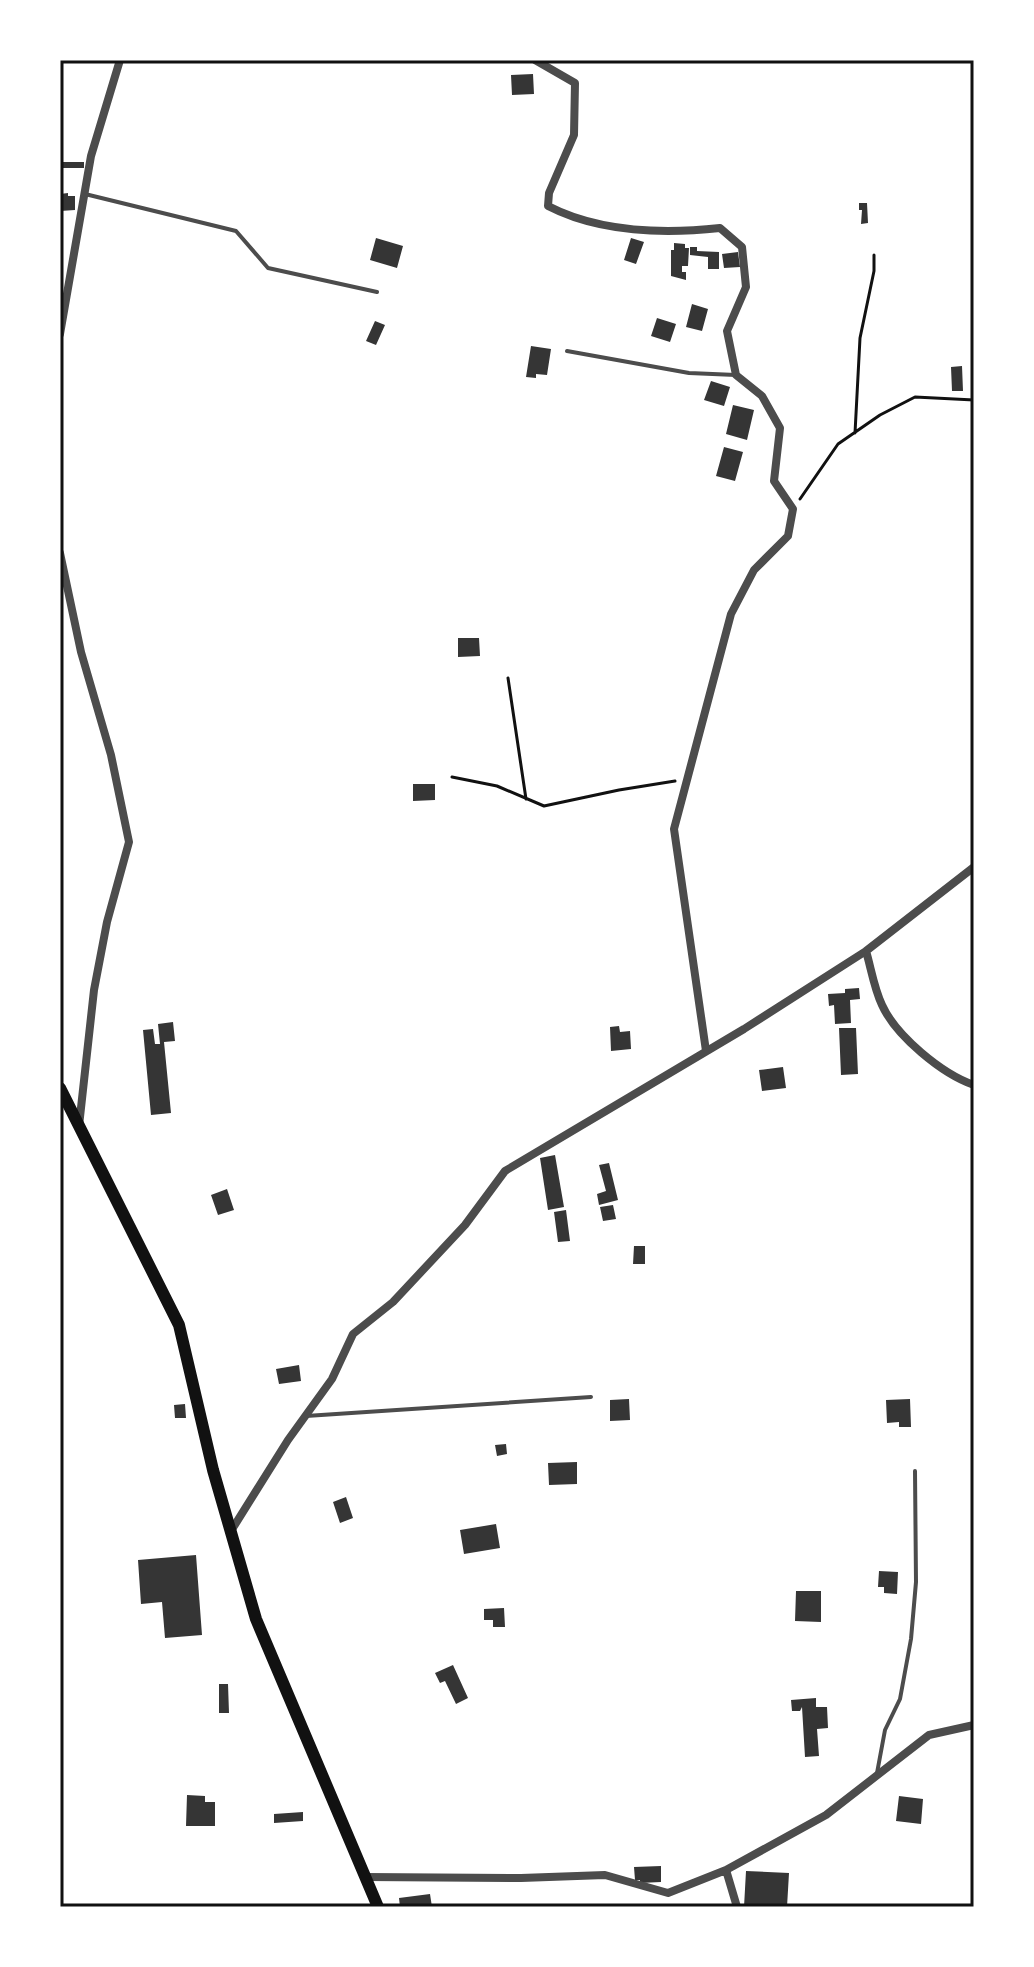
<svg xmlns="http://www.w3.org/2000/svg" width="1034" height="1967" viewBox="0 0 1034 1967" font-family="Arial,sans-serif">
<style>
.building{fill:#353535}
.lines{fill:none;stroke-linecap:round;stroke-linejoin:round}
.path{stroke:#111;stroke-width:3}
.service{stroke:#4c4c4c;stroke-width:4}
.minor{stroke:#4c4c4c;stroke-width:8}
.secondary{stroke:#111;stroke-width:12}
.neatline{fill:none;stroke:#111;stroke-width:3}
</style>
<rect width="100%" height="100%" fill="#fff"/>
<!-- building -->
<path class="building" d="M 533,74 L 534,94 L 512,95 L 511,75 Z
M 60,162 L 84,162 L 84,168 L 60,168 Z
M 68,193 L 68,196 L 75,196 L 75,210 L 60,211 L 60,194 Z
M 859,203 L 867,203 L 868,223 L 861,224 L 862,210 L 859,210 Z
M 376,238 L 403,246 L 397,268 L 370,260 Z
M 631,238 L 644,242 L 636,264 L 624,260 Z
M 674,243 L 685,244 L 685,248 L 689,248 L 688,266 L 682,266 L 682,272 L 686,272 L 686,280 L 671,276 L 671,250 L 674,250 Z
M 690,247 L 697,247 L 697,251 L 719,252 L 719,269 L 708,269 L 708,257 L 690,255 Z
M 738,252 L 740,267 L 724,268 L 722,254 Z
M 692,304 L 708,309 L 702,331 L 686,327 Z
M 657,318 L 676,324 L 670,342 L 651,336 Z
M 375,321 L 385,325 L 376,345 L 366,341 Z
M 531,346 L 551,349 L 547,375 L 536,374 L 536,378 L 526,377 Z
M 962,366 L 963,391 L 952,391 L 951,367 Z
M 711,381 L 730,387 L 724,406 L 704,400 Z
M 733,405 L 754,410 L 747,440 L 726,434 Z
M 724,447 L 743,452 L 735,481 L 716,476 Z
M 458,638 L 479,638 L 480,656 L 458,657 Z
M 413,784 L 435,784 L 435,800 L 413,801 Z
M 859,988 L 860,999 L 850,1000 L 851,1023 L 835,1024 L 834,1005 L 829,1006 L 828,994 L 845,993 L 845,989 Z
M 173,1022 L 175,1041 L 164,1042 L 171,1113 L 151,1115 L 143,1030 L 153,1029 L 155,1044 L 160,1044 L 158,1024 Z
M 619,1026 L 620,1032 L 630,1031 L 631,1049 L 611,1051 L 610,1027 Z
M 839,1028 L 856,1028 L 858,1074 L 841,1075 Z
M 783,1067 L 786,1088 L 762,1091 L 759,1070 Z
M 555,1155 L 564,1207 L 548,1210 L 540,1158 Z
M 609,1163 L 618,1200 L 599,1205 L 597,1194 L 606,1191 L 599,1165 Z
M 227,1189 L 234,1210 L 218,1215 L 211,1195 Z
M 613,1205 L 616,1219 L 603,1221 L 600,1207 Z
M 566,1210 L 570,1241 L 558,1242 L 554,1212 Z
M 634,1246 L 645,1246 L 645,1264 L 633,1264 Z
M 299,1365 L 301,1381 L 279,1384 L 276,1369 Z
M 629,1399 L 630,1420 L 610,1421 L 610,1400 Z
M 910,1399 L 911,1427 L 899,1427 L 899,1422 L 887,1423 L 886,1400 Z
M 185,1404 L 186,1418 L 175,1418 L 174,1405 Z
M 506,1444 L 507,1454 L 497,1456 L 495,1445 Z
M 577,1462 L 577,1484 L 549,1485 L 548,1463 Z
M 346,1497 L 353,1518 L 340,1523 L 333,1502 Z
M 496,1524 L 500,1548 L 464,1554 L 460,1530 Z
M 196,1555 L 202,1635 L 165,1638 L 162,1602 L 141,1604 L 138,1560 Z
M 879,1571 L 898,1572 L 897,1594 L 884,1593 L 884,1587 L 878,1587 Z
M 796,1591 L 821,1591 L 821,1622 L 795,1621 Z
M 504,1608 L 505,1627 L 493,1627 L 493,1620 L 484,1620 L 484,1609 Z
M 453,1665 L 468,1698 L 456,1704 L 445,1681 L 440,1683 L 435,1673 Z
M 219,1684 L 228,1684 L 229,1713 L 219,1713 Z
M 816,1698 L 816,1707 L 827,1707 L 828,1728 L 817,1729 L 819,1756 L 805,1757 L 802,1707 L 800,1711 L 792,1711 L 791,1700 Z
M 187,1795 L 205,1796 L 205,1802 L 215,1802 L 215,1826 L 186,1826 Z
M 899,1796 L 923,1799 L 921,1824 L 896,1821 Z
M 303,1812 L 303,1821 L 274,1823 L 274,1814 Z
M 661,1866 L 661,1882 L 640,1883 L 640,1880 L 635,1880 L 634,1867 Z
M 746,1871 L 789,1873 L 787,1907 L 744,1907 Z
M 430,1894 L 432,1907 L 400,1907 L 399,1898 Z"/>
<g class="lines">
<!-- path -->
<path class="path" d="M 855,433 L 860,338 L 874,271 L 874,255
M 800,499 L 838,444 L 880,415 L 915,397 L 974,400
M 508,678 L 526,799
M 452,777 L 497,786 L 544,806 L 619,790 L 675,781"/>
<!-- service -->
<path class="service" d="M 85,194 L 236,231 L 268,268 L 377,292
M 567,351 L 689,373 L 736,375
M 306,1416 L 591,1397
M 877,1773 L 885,1730 L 900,1699 L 911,1639 L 916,1582 L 915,1471"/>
<!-- minor -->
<path class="minor" d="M 535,60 L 575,83 L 574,135 L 549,193 L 548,206 C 600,233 663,234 720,228 L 742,247 L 746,287 L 727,331 L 736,375 L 762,396 L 780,428 L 774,481 L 793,509 L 788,536 L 754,570 L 731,614 L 674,829 L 706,1051
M 60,334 L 91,156 L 120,60
M 60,553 L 81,652 L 111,755 L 129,842 L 107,922 L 94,990 L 79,1126
M 866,951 L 974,867
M 231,1531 L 288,1440 L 332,1379 L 353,1334 L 393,1302 L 465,1225 L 505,1171 L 744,1029 L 866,951 C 871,968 874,988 882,1005 C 896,1036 942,1074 974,1085
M 726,1870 L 737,1907
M 365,1877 L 521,1878 L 605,1875 L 668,1893 L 726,1870 L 826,1815 L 929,1735 L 974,1725"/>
<!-- secondary -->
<path class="secondary" d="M 60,1088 L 179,1325 L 213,1470 L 256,1619 L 378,1907"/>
</g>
<!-- border -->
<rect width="1034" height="1967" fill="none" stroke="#ffffff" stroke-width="124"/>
<rect x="62" y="62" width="910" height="1843" class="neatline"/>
</svg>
